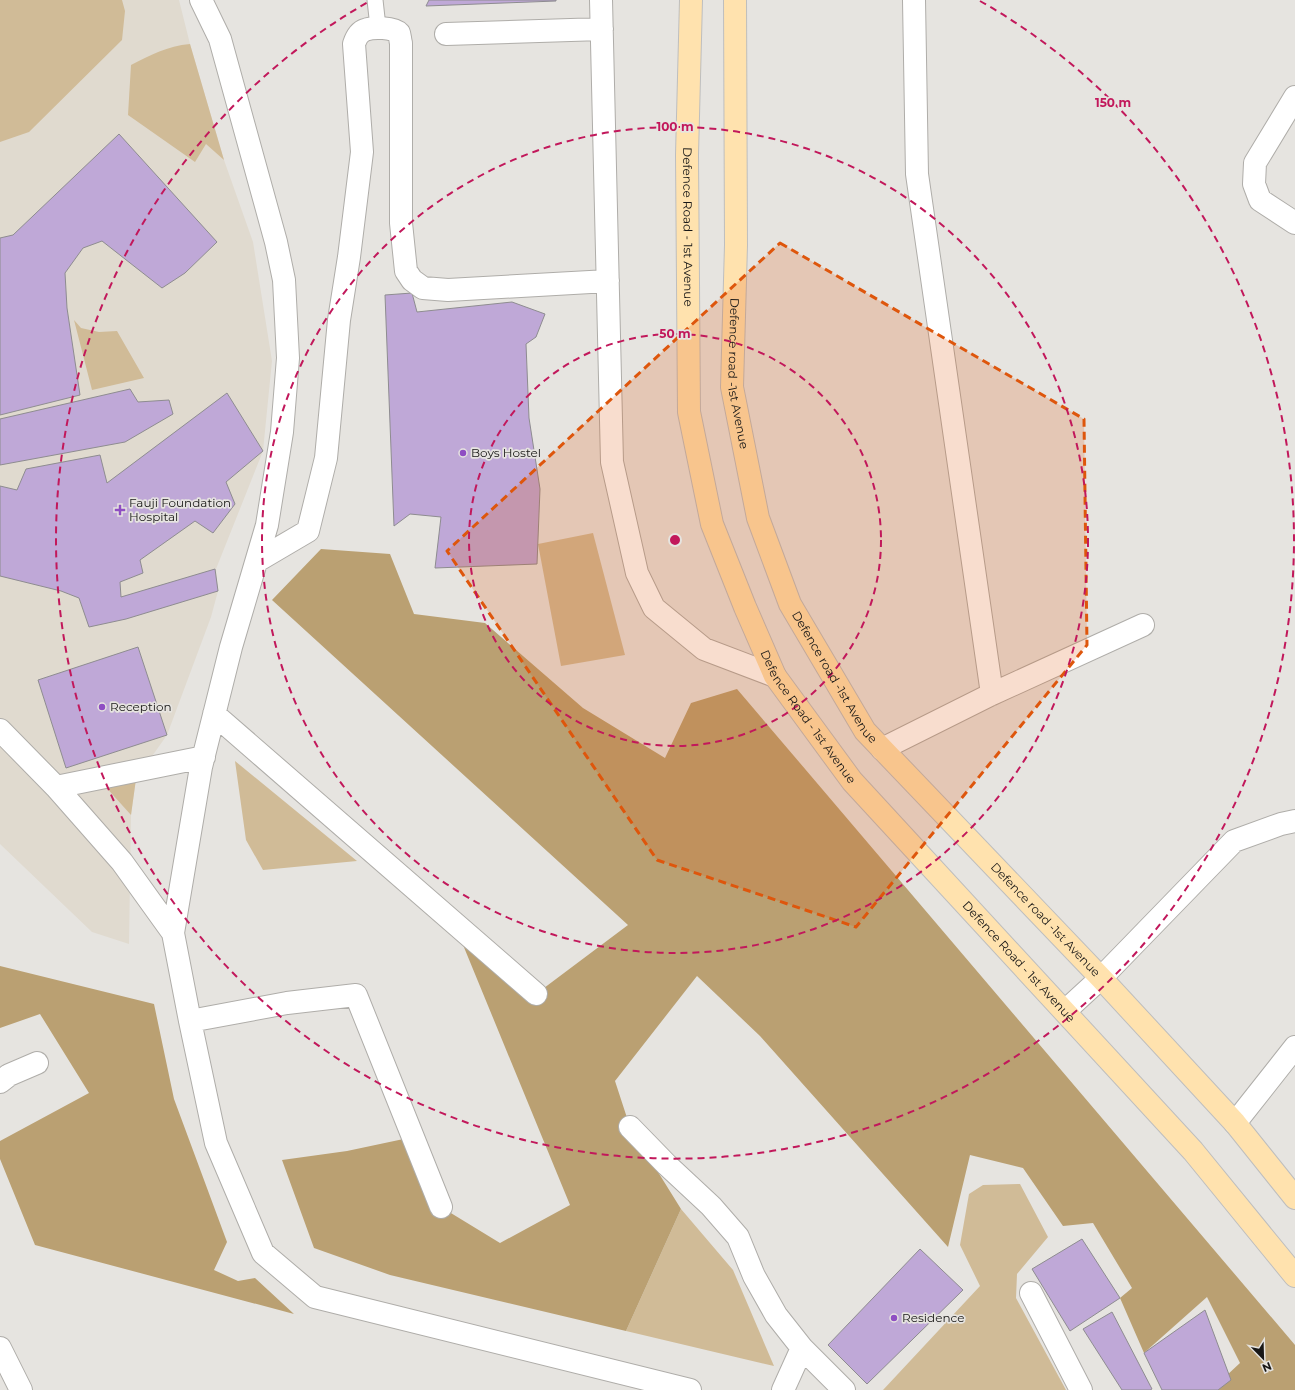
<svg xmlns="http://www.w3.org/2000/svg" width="1295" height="1390" viewBox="0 0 1295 1390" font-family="Montserrat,sans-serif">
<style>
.built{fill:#e0dacf}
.green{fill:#d0bb97}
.forest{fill:#baa072}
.building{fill:#bfa8d7;stroke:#8e8c90}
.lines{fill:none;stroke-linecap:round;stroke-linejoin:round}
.service-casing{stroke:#afada9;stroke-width:17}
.minor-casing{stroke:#afada9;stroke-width:24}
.primary-casing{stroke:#bebebe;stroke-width:24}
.service{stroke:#fff;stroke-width:15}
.minor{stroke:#fff;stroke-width:22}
.primary{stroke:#ffe2ae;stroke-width:22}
.marked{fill:#de560c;fill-opacity:0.2;stroke:#de560c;stroke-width:3;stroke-dasharray:8 5;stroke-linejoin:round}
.ring{fill:none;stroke:#c2185b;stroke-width:2;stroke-dasharray:7 5}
.poi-dot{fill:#8f4ec3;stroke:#e6e4e0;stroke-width:1.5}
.labels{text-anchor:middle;stroke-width:3.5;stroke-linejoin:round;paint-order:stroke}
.street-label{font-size:12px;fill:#181716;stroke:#e6e4e0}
.poi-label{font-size:12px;fill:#181716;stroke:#e6e4e0;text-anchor:start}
.centre{fill:#c2185b;stroke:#e6e4e0;stroke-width:2}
.ring-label{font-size:12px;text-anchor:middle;font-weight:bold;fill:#c2185b;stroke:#e6e4e0;stroke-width:3.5;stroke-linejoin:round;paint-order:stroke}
</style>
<rect width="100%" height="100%" fill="#e6e4e0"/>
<!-- built -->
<path class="built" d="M 0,0 L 179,0 L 190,44 L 224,160 L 253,242 L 272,361 L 263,451 L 216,569 L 218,591 L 211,617 L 167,735 L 136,779 L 131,815 L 129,944 L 92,932 L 0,844 Z"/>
<!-- green -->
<path class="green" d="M 0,0 L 122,0 L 125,11 L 122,40 L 29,132 L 0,142 Z
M 190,44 L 224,160 L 206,144 L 195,162 L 128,115 L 131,65 C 151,55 167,46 190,44 Z
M 74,320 L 81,328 L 99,332 L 117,331 L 144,378 L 92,390 Z
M 593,533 L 625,655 L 561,666 L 538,544 Z
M 235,761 L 357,861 L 263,870 L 246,840 Z
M 136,779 L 131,815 L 104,785 Z
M 1020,1184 L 1048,1237 L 1017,1274 L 1016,1298 L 1066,1390 L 883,1390 L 980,1286 L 960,1245 L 969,1194 L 983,1185 Z
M 681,1209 L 733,1270 L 774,1366 L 626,1331 Z"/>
<!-- forest -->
<path class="forest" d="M 321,549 L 390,554 L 414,614 L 485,623 L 583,708 L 665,758 L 691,703 L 737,689 L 1295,1345 L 1295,1390 L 1211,1390 L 1240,1363 L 1207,1297 L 1144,1353 L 1120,1298 L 1132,1288 L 1093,1223 L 1063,1226 L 1023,1168 L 970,1155 L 948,1247 L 760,1036 L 697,976 L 615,1081 L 630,1127 L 681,1209 L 626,1331 L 390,1275 L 314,1248 L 282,1160 L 347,1151 L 413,1137 L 441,1207 L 500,1243 L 570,1205 L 454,923 L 536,994 L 628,925 L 272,600 Z
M 0,966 L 154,1004 L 174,1099 L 227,1242 L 214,1270 L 238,1281 L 255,1278 L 294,1314 L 35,1245 L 0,1159 L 0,1141 L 89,1093 L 40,1014 L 0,1028 Z"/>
<!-- building -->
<path class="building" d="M 429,0 L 556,0 L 556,1 L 426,6 Z
M 119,134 L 217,242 L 185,273 L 162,288 L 102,241 L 83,248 L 65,273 L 67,308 L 80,395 L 0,415 L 0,238 L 13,235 Z
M 412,293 L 417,312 L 512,302 L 545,314 L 536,337 L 526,344 L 529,418 L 540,489 L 537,564 L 435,568 L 441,517 L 410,514 L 394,526 L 385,295 Z
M 130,389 L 138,402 L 169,400 L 173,414 L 125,442 L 0,465 L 0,419 Z
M 227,393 L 263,451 L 226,482 L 235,504 L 213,533 L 195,521 L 140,560 L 143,573 L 120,582 L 121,597 L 215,569 L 218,591 L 126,619 L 89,627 L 79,598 L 61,591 L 0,576 L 0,486 L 17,490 L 26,469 L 100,455 L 107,483 Z
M 138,647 L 167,735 L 66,768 L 38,680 Z
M 1082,1239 L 1120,1298 L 1070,1331 L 1032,1269 Z
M 920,1249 L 963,1290 L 867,1384 L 828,1345 Z
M 1205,1310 L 1231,1380 L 1218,1390 L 1162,1390 L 1144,1353 Z
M 1112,1312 L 1152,1389 L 1150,1390 L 1122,1390 L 1083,1329 Z"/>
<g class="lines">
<!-- service casing -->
<g class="service-casing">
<path id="service" d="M 375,0 L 378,27"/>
</g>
<!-- minor casing -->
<g class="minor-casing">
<path id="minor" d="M 201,0 L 220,39 L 276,242 L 284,280 L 288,358 L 282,432 L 267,525 L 231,647 L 201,767 L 173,933 L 190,1021 L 216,1143 L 263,1253 L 315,1297 L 690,1390
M 601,0 L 612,462 L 637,573 L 654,608 L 704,649 L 775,676
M 914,0 L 917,174 L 992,694
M 446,34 L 602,29
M 1295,97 L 1255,163 L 1254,184 L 1260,200 L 1295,223
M 257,561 L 308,531 L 326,458 L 339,320 L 349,257 L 362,152 L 354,44 C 356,38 359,32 365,30 C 372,27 394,27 399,33 C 400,35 400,40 401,43 L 401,223 L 406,271 L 412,280 L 423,288 L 448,290 L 608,281
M 214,714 L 536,994
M 0,730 L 56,787 L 122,862 L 173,933
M 882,749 L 992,694 L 1143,625
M 56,787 L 204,757
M 1065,1011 L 1101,978 L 1234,841 L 1281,824 L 1295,821
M 190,1021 L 287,1003 L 356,995 L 441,1207
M 0,1082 L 9,1075 L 37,1063
M 1235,1123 L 1295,1047
M 630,1127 L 667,1165 L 711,1206 L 738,1237 L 754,1276 L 776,1315 L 802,1348 L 844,1390
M 1031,1293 L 1081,1390
M 0,1348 L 21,1390
M 783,1390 L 802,1348"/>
</g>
<!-- primary casing -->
<g class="primary-casing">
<g id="primary">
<path id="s1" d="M 691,0 L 687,155 L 689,412 L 712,524 L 745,607 L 775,676 L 852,781 L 1193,1151 L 1295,1276"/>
<path id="s2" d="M 735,0 L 736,245 L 732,387 L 758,518 L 790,604 L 865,731 L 1101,978 L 1235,1123 L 1295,1198"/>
</g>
</g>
<!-- service -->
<use href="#service" class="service"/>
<!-- minor -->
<use href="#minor" class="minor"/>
<!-- primary -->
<use href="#primary" class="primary"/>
</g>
<!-- marked area -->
<path class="marked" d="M 780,243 L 1084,419 L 1087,645 L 856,927 L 657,860 L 447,551 Z"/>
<!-- distance rings -->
<g class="ring">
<circle cx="675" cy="540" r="206"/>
<circle cx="675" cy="540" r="413"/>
<path d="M980 1A619 619 0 1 1 370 1"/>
</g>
<!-- markers -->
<g class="poi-dot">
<circle cx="463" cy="453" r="4"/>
<path d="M118 504h4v4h4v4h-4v4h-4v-4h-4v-4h4z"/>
<circle cx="102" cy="707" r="4"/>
<circle cx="894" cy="1318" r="4"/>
</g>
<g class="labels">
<!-- street labels -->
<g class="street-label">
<text dy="4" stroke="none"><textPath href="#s1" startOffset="227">Defence Road - 1st Avenue</textPath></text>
<text dy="4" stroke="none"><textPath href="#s2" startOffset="374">Defence road -1st Avenue</textPath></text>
<text dy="4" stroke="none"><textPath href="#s2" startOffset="698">Defence road -1st Avenue</textPath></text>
<text dy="4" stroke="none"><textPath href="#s1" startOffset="743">Defence Road - 1st Avenue</textPath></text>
<text dy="4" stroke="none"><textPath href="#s2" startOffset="1021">Defence road -1st Avenue</textPath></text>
<text dy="4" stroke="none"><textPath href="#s1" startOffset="1067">Defence Road - 1st Avenue</textPath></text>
</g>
<!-- poi labels -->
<g class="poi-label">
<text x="471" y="457">Boys Hostel</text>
<text x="129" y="507">Fauji Foundation<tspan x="129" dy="14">Hospital</tspan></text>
<text x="110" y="711">Reception</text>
<text x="902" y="1322">Residence</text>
</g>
</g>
<circle cx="675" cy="540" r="6" class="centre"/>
<g class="ring-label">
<text x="1113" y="107">150 m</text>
<text x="675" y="131">100 m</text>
<text x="675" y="338">50 m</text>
</g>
<!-- north arrow -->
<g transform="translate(1263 1358) rotate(157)" stroke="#e6e4e0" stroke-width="3" paint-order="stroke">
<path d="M0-3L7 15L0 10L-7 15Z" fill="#181716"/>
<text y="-6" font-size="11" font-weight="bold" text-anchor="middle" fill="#181716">N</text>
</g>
</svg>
